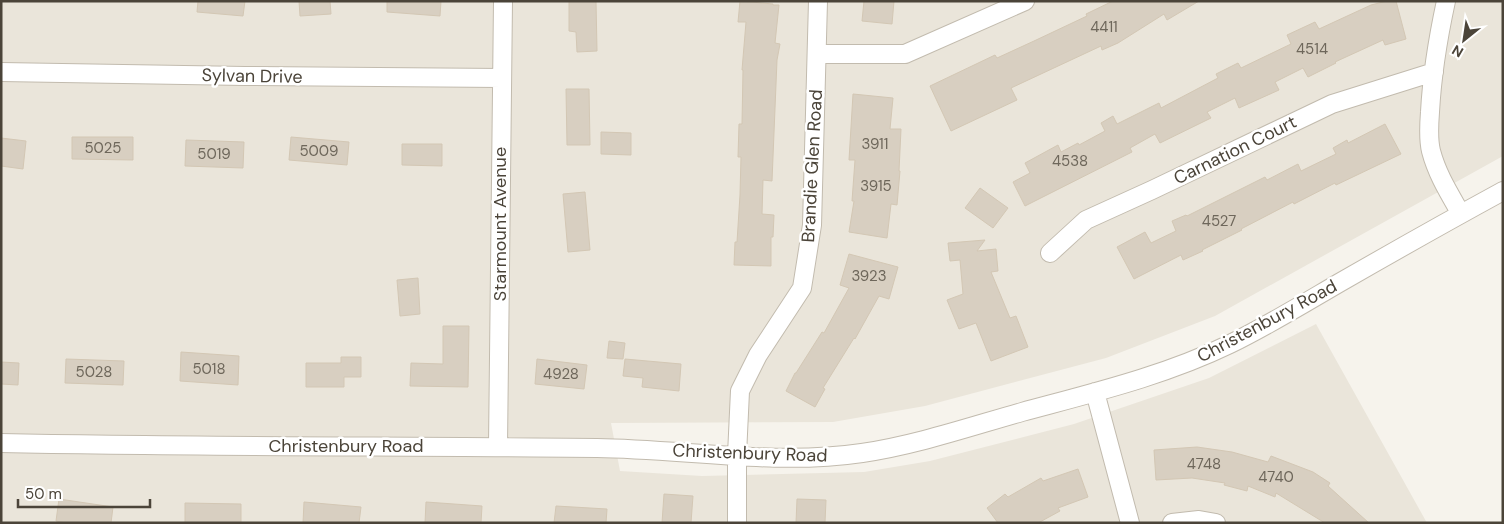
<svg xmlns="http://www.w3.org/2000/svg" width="1504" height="524" viewBox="0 0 1504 524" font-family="'DM Sans',sans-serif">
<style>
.residential{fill:#eae5da}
.building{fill:#d8cfc1;stroke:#d3c7b4}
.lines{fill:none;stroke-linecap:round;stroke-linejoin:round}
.street-casing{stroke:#c2bbae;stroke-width:20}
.street{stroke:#fff;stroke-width:18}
.labels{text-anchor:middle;stroke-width:5;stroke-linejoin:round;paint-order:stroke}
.number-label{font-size:15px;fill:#6e675b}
.street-label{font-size:18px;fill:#4b4439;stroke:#fff}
</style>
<rect width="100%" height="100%" fill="#f6f3ec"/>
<!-- residential -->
<path class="residential" d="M 1,1 L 1503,1 L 1503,156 L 1215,316 L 1106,358 L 925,406 L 833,422 L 611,423 L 620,471 L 702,476 L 864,472 L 930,461 L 1074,424 L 1209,378 L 1316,324 L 1427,523 L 1,523 Z"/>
<!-- building -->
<path class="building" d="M 198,1 L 245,1 L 243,16 L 197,12 Z
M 299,1 L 330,1 L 331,14 L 300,16 Z
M 387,1 L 441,1 L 440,16 L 387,12 Z
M 569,1 L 596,1 L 597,51 L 577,52 L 576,32 L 569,31 Z
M 740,1 L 773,4 L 773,5 L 779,5 L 775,43 L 780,44 L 777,60 L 772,181 L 763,180 L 762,214 L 774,215 L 773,237 L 771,237 L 771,266 L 734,265 L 735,242 L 737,242 L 740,195 L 741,157 L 738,157 L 739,124 L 742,124 L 743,70 L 742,70 L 746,22 L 738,22 Z
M 864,1 L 894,1 L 892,24 L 862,21 Z
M 1113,1 L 1199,1 L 1167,20 L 1164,14 L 1118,43 L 1102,50 L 1101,46 L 1011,88 L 1017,100 L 951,131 L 930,86 L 995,55 L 997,58 L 1034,41 L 1087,16 L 1086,14 Z
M 1387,1 L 1396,1 L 1406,39 L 1385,45 L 1383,40 L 1335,62 L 1336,63 L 1308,77 L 1303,68 L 1275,82 L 1279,90 L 1239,108 L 1235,98 L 1207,112 L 1211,118 L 1160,143 L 1155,134 L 1130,148 L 1132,152 L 1025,206 L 1013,182 L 1030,173 L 1025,163 L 1058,145 L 1061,152 L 1078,143 L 1079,145 L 1105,131 L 1101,123 L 1113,116 L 1117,124 L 1159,103 L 1161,108 L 1218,78 L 1216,74 L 1238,63 L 1241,68 L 1291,44 L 1287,35 L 1315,22 L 1319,29 L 1371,5 Z
M 566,89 L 589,89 L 590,145 L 567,145 Z
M 853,94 L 893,98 L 890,129 L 901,129 L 899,171 L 900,171 L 897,205 L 891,204 L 887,238 L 849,232 L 854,201 L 852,201 L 855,160 L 849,160 Z
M 1385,124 L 1401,154 L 1336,185 L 1335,183 L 1294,204 L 1293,202 L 1241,229 L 1242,230 L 1202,250 L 1203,251 L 1183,260 L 1181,255 L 1134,279 L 1117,247 L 1145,232 L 1151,243 L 1176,231 L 1172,221 L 1186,215 L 1187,216 L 1265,177 L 1267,180 L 1298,164 L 1301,171 L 1336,154 L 1333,148 L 1347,140 L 1348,143 Z
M 601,132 L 631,133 L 631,155 L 601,154 Z
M 72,137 L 133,137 L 133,160 L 72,159 Z
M 291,137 L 349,142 L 347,165 L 289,160 Z
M 1,138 L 26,141 L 23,169 L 1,166 Z
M 186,140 L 244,142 L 243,168 L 185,166 Z
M 402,144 L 442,144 L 442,166 L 402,165 Z
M 980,188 L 1008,208 L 993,228 L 965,208 Z
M 585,192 L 590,250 L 568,252 L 563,194 Z
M 985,240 L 977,251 L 996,249 L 998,271 L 991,272 L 1010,318 L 1016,316 L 1028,347 L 991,361 L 976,323 L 959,329 L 947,300 L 963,294 L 960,260 L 950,261 L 948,243 Z
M 849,254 L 898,267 L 889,299 L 879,296 L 855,339 L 854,338 L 823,388 L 825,389 L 815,407 L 786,391 L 795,373 L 796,373 L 822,332 L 824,333 L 849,288 L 840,285 Z
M 418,278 L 420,314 L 400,316 L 397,280 Z
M 443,326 L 469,326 L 468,387 L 410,386 L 411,363 L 443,364 Z
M 609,341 L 625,343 L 623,359 L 607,358 Z
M 181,352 L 239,356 L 238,385 L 180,381 Z
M 341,357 L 361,357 L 361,377 L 344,377 L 344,387 L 306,387 L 306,363 L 341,363 Z
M 66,359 L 124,361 L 123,385 L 65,383 Z
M 537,359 L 587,365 L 584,389 L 535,384 Z
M 625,359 L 681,364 L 679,391 L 642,387 L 643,378 L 623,376 Z
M 1,362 L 19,363 L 18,385 L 1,384 Z
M 1197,447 L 1232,452 L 1268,462 L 1271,456 L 1313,472 L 1330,483 L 1328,486 L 1369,523 L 1325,523 L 1276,493 L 1275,497 L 1248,486 L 1247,491 L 1224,485 L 1225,483 L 1192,478 L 1156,480 L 1154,450 Z
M 1078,469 L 1088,497 L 1058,508 L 1060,511 L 1038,523 L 998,523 L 987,508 L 1005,494 L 1008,497 L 1041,478 L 1043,481 Z
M 664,494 L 693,496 L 691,523 L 662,523 Z
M 59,499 L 113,507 L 111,523 L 66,523 L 56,521 Z
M 797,499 L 826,500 L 825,523 L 796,523 Z
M 304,502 L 361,507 L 359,523 L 303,523 Z
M 426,502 L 482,506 L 481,523 L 425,523 Z
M 185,503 L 241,504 L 241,523 L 185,523 Z
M 556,506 L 607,509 L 606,523 L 554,523 Z"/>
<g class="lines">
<!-- street casing -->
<g class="street-casing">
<path id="street" d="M 1446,1 C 1438,38 1432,75 1430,112 C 1429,125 1428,139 1431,151 C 1437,174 1449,193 1461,214
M 817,54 L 905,54 L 1025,1
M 1,72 L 245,76 L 502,78
M 1050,253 L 1086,220 L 1152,190 L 1332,104 L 1434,72
M 1095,392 L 1130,523
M 1,443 C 200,447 398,446 597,448 C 684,449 775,466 862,453 C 916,445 969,427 1022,412 C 1092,393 1164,376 1230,344 C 1267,326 1303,304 1339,283 C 1393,252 1448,221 1503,191
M 498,447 L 503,1
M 737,523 L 737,455 L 740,391 L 758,355 L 802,288 L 812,225 L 818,1
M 1172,523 L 1199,520 L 1216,523"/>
</g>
<!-- street -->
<use href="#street" class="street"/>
</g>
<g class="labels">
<!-- number labels -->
<g class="number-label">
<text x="1104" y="32">4411</text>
<text x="1312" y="54">4514</text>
<text x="875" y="149">3911</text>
<text x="103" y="153">5025</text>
<text x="319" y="156">5009</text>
<text x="214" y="159">5019</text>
<text x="1070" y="166">4538</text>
<text x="876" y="191">3915</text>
<text x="1219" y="226">4527</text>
<text x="869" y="281">3923</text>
<text x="209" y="374">5018</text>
<text x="94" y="377">5028</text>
<text x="561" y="379">4928</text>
<text x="1204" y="469">4748</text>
<text x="1276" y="482">4740</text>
</g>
<!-- street labels -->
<g class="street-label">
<text transform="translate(252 76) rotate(1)" y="6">Sylvan Drive</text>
<text transform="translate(1235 150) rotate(-26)" y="6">Carnation Court</text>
<text transform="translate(812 166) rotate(-87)" y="6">Brandie Glen Road</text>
<text transform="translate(500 224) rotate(-90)" y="6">Starmount Avenue</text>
<text transform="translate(1267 321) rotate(-28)" y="6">Christenbury Road</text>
<text x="346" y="452">Christenbury Road</text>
<text transform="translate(750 453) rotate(2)" y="6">Christenbury Road</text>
</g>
</g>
<!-- border -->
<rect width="1504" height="524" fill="none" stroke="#4b4439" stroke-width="5"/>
<!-- north arrow -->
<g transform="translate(1464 40) rotate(210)" stroke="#ffffff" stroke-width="4" paint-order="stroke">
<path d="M0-4L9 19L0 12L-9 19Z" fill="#4b4439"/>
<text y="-8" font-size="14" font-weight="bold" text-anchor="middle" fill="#4b4439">N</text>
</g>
<!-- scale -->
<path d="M18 499v8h132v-8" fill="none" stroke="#4b4439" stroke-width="2.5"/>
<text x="25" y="499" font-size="15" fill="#4b4439" stroke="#ffffff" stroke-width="4" paint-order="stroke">50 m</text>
</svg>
